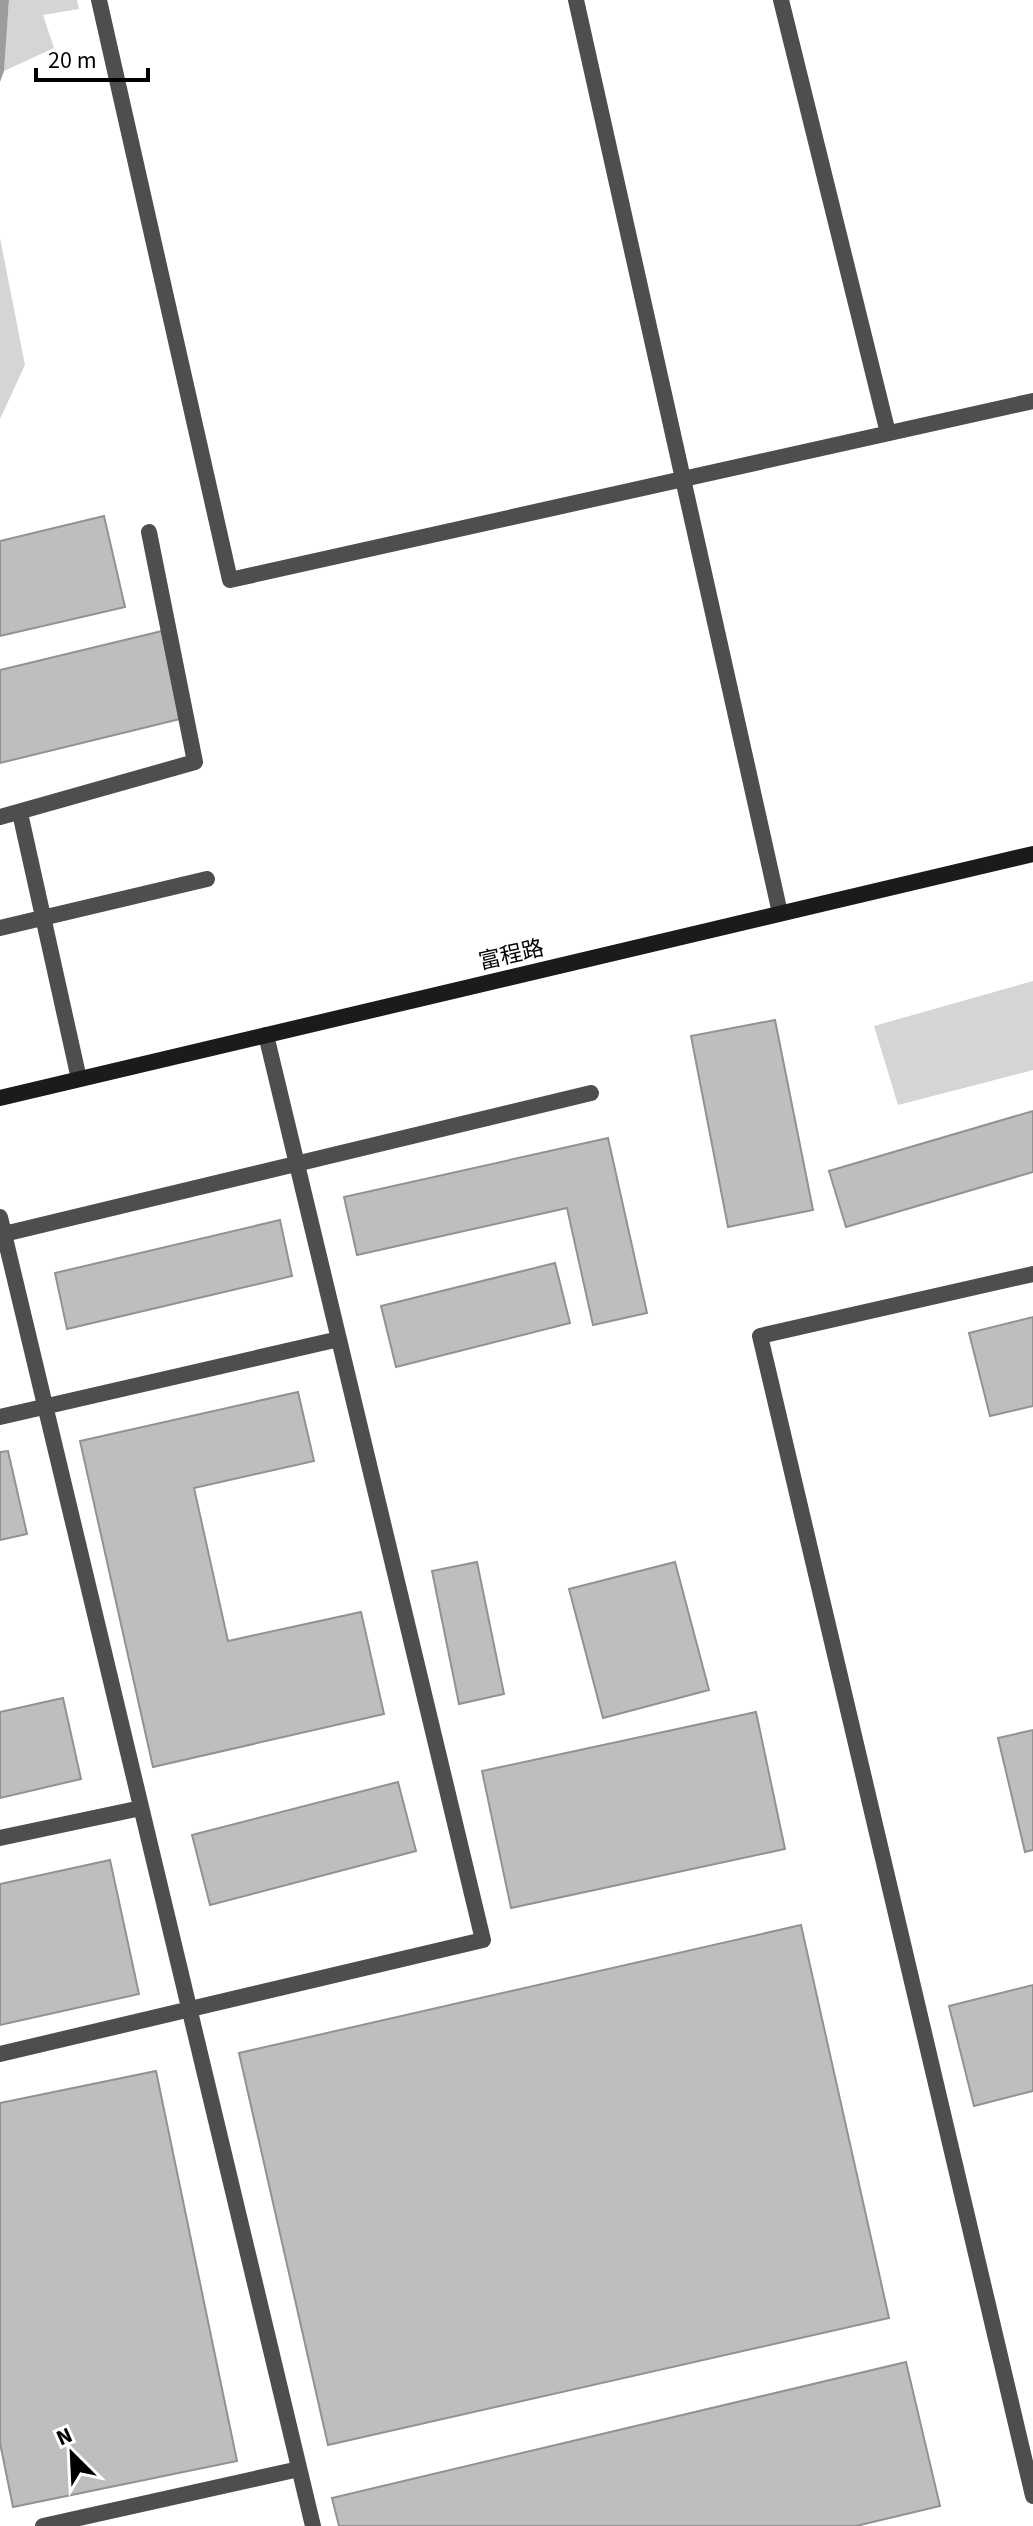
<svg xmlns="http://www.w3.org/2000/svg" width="1033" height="2526" viewBox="0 0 1033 2526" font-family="'Source Sans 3','Noto Sans SC',sans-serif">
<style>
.green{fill:#d5d5d5}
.water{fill:#9c9c9c}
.building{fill:#bebebe;stroke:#929292;stroke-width:2}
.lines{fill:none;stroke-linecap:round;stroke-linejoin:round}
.lane{stroke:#4e4e4e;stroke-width:16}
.secondary{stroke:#1b1b1b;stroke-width:16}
.labels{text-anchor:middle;stroke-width:6;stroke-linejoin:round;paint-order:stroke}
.street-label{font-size:22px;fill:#000;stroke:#fff}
</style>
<rect width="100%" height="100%" fill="#fff"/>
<!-- green -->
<path class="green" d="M 9,0 L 77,0 L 79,9 L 43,15 L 54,48 L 4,71 Z
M 0,238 L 25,365 L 0,419 Z
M 1033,981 L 1033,1070 L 898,1105 L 874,1026 Z"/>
<!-- water -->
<path class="water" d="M 0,0 L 9,0 L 4,71 L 0,82 Z"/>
<!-- building -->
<path class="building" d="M 104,516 L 125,607 L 0,636 L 0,541 Z
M 162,631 L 180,719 L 0,763 L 0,670 Z
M 775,1020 L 813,1210 L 728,1227 L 691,1036 Z
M 1033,1111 L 1033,1172 L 846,1227 L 829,1171 Z
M 608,1138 L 647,1313 L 593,1325 L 567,1208 L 357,1255 L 344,1197 Z
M 280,1220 L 292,1276 L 67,1329 L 55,1273 Z
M 555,1263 L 570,1323 L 396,1367 L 381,1306 Z
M 1033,1317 L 1033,1406 L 990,1416 L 969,1333 Z
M 298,1392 L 314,1461 L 194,1488 L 228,1641 L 361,1612 L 384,1714 L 153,1767 L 80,1441 Z
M 8,1451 L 27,1534 L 0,1540 L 0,1452 Z
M 477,1562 L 504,1694 L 459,1704 L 432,1571 Z
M 675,1562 L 709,1690 L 603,1718 L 569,1589 Z
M 63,1698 L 81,1779 L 0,1798 L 0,1712 Z
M 756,1712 L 785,1849 L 511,1908 L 482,1771 Z
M 1033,1730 L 1033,1850 L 1025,1852 L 998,1738 Z
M 398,1782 L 416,1851 L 210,1905 L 192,1835 Z
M 110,1860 L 139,1994 L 0,2025 L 0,1884 Z
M 801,1925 L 889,2318 L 328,2445 L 239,2053 Z
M 1033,1985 L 1033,2091 L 974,2106 L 949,2006 Z
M 156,2071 L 237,2461 L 13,2507 L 0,2443 L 0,2103 Z
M 906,2362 L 940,2506 L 856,2526 L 339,2526 L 332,2498 Z"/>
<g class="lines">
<!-- lane -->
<path class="lane" d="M 99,0 L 230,580 L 1033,401
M 576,0 L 780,913
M 781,0 L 888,433
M 20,813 L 79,1079
M 0,817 L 195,762 L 149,532
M 0,928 L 207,879
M 0,1217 L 313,2526
M 4,1234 L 591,1093
M 1033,1274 L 760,1336 L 1033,2496
M 0,1417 L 339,1339
M 0,1838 L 141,1808
M 0,2054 L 483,1940 L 266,1035
M 43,2526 L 299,2469"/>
<!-- secondary -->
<path class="secondary" d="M 0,1098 L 1033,854"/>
</g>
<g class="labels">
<!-- street labels -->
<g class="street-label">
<text transform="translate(511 954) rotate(-13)" y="8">富程路</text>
</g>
</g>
<!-- north arrow -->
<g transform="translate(72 2454) rotate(336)" stroke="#ffffff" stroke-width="6" paint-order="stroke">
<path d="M0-6L14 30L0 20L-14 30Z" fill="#000000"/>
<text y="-12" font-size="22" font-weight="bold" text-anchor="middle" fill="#000000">N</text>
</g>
<!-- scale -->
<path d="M36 68v12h112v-12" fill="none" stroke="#000000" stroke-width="4"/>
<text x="48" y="68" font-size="24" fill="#000000" stroke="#ffffff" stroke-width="6" paint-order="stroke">20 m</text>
</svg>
